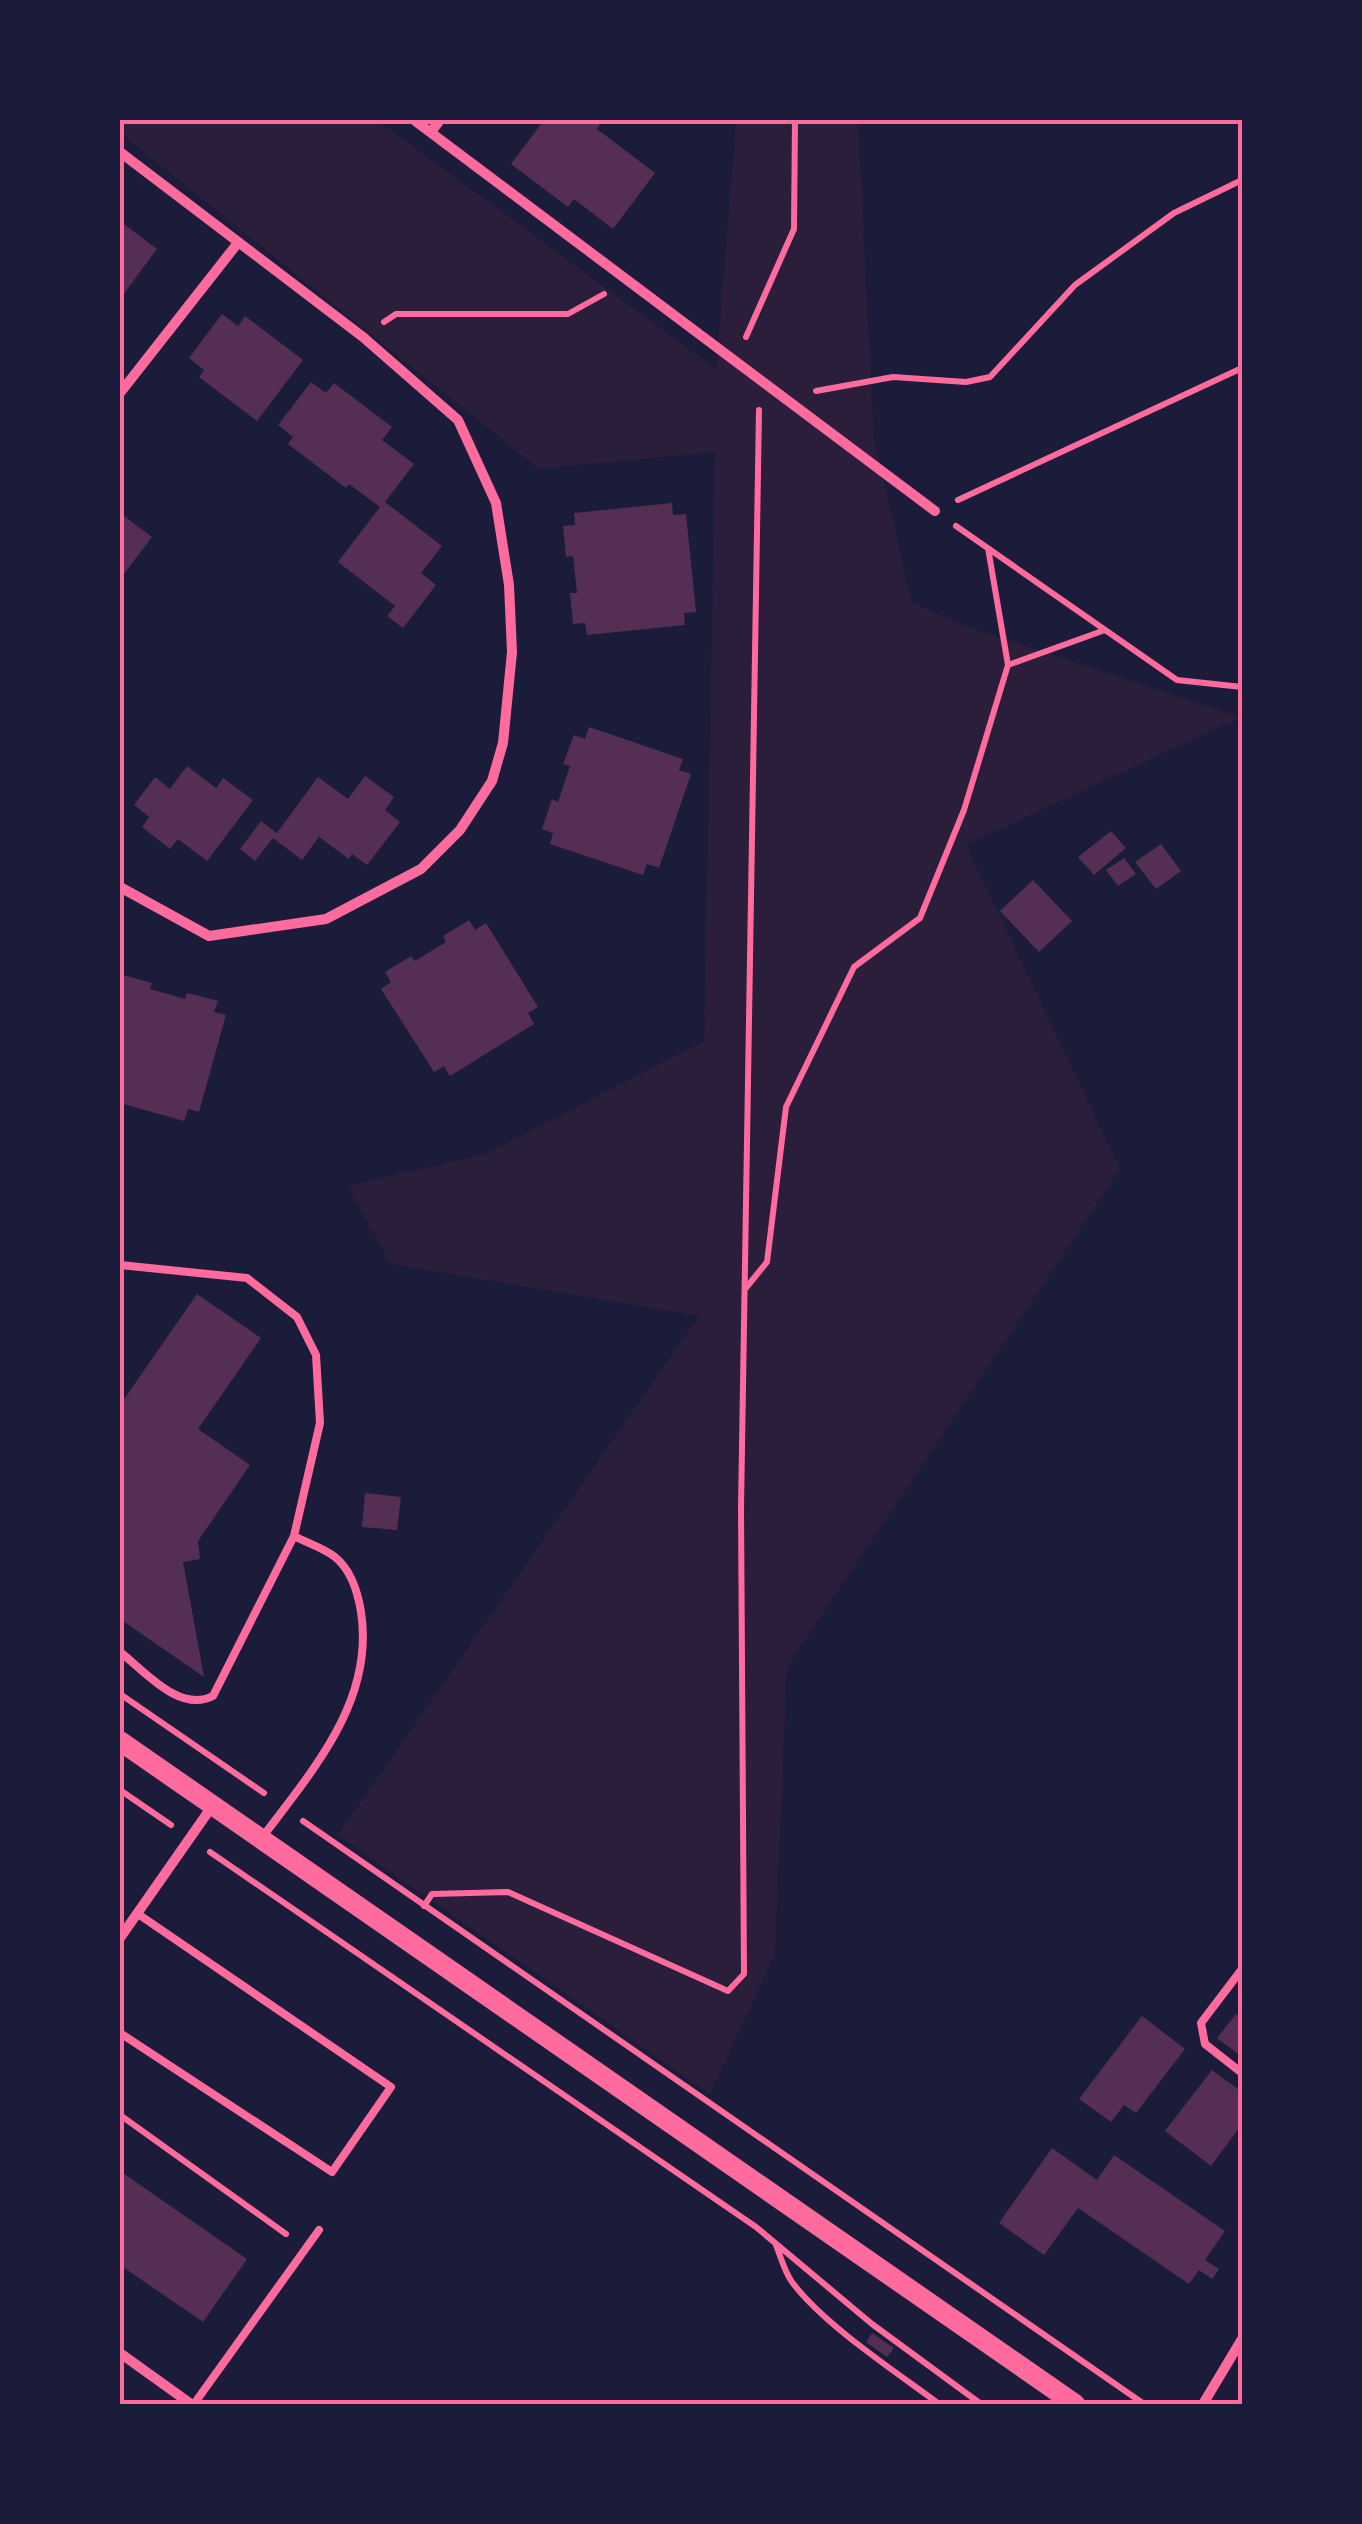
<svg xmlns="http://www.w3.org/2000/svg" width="1362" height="2524" viewBox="0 0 1362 2524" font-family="'Asap Condensed',sans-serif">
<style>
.green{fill:#2a1e3b}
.building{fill:#542f53}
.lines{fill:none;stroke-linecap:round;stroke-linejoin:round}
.path{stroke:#ff6b9d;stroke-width:6}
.service{stroke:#ff6b9d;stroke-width:8}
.minor{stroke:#ff6b9d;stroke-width:10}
.secondary{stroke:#ff6b9d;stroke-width:20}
.neatline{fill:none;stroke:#ff6b9d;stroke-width:4}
</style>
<rect width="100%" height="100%" fill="#1b1b3a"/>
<!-- green -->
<path class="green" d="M 120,120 L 377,120 L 716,369 L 736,120 L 858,120 L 874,439 L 912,603 L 971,628 L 1241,717 L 966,845 L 1120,1169 L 787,1667 L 775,1954 L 710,2094 L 338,1835 L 699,1316 L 391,1264 L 347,1186 L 486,1154 L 704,1041 L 715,452 L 539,469 L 120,133 Z"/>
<!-- building -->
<path class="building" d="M 544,120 L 603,120 L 597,129 L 655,173 L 613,229 L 574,199 L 568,207 L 511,164 Z
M 120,221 L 157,249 L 120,299 Z
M 222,314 L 238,326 L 245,316 L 303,360 L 257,421 L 199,377 L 204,370 L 189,358 Z
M 311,382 L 326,393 L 334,383 L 392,427 L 382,440 L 414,464 L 385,502 L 442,546 L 421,573 L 436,585 L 403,628 L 387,616 L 395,606 L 338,562 L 380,507 L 349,484 L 346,488 L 288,444 L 293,437 L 278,425 Z
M 672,503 L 673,515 L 686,514 L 696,612 L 684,613 L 685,625 L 587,635 L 585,623 L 573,624 L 570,593 L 577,593 L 573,556 L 566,557 L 563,526 L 575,525 L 574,513 Z
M 120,513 L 152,537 L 120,579 Z
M 589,727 L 683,759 L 679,770 L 691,774 L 659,868 L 647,864 L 643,875 L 550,844 L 553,833 L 542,829 L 552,799 L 558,802 L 570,766 L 563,764 L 574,735 L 585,739 Z
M 187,766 L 216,788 L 223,778 L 253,800 L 207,861 L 178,839 L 170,849 L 142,827 L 149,817 L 134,805 L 155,777 L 170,789 Z
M 365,776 L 394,797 L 385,810 L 400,822 L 367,865 L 352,854 L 349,859 L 319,837 L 302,860 L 273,838 L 255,861 L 240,849 L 261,821 L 277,833 L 318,777 L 348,799 Z
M 1111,831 L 1126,848 L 1094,875 L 1078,857 Z
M 1161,844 L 1181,871 L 1156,889 L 1135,862 Z
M 1124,858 L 1136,874 L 1118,886 L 1106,870 Z
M 1033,880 L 1072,921 L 1039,952 L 1000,911 Z
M 469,920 L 475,930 L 486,923 L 538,1007 L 528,1013 L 534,1024 L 450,1076 L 444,1066 L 434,1072 L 381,989 L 391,982 L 385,972 L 411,956 L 415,961 L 446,942 L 443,936 Z
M 120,974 L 152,983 L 150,989 L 185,999 L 187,993 L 218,1001 L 214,1012 L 226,1015 L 199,1112 L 188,1109 L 184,1121 L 120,1103 Z
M 197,1294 L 261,1338 L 198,1429 L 250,1465 L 198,1541 L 200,1559 L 183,1562 L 204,1677 L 120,1619 L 120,1405 Z
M 365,1493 L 401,1497 L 397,1530 L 362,1527 Z
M 1236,2014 L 1242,2019 L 1242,2057 L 1217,2038 Z
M 1142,2016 L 1185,2049 L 1136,2113 L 1124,2105 L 1111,2122 L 1079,2099 Z
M 1212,2070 L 1242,2092 L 1242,2124 L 1211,2166 L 1165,2131 Z
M 1052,2148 L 1097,2180 L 1114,2155 L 1225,2231 L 1205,2260 L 1219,2269 L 1212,2279 L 1199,2270 L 1189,2284 L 1078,2208 L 1044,2255 L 999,2223 Z
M 120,2171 L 247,2259 L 203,2322 L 120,2265 Z
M 872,2333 L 894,2348 L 887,2357 L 866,2342 Z"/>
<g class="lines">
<!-- path -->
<path class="path" d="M 384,322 L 396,314 L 568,314 L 604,294
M 746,337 L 794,229 L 795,120
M 816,391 L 893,377 L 966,382 L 990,377 L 1075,285 L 1174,213 L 1242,180
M 958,500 L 1242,368
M 956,526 L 1177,680 L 1242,687
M 1008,665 L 1105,630
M 745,1289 L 767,1262 L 786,1107 L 854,967 L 920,918 L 964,810 L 1008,665 L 988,548
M 120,1694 L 264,1793
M 120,1790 L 171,1825
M 303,1821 L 1144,2404
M 210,1852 L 756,2227 L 872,2324 L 981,2404
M 424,1906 L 432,1894 L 508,1892 L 728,1991 L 744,1974 L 741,1508 L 759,410
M 120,2115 L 286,2234
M 776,2245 C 781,2257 784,2271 792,2282 C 824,2325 895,2371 939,2404"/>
<!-- service -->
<path class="service" d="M 120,1265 L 247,1278 L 297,1317 L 316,1355 L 320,1423 L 294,1536 L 213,1696 C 179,1713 146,1672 120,1652
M 261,1839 C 311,1772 375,1702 361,1612 C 358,1593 351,1570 335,1557 C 324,1548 307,1543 294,1536
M 1242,1969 L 1201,2023 L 1205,2044 L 1242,2073
M 120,2033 L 332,2172 L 391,2087 L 138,1914
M 194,2404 L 319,2230"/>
<!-- minor -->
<path class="minor" d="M 414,120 L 935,511
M 431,132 L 440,120
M 120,152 L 363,337 L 458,420 L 496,503 L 509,585 L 512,652 L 503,743 L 492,781 L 460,830 L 421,869 L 326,919 L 209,936 L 120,887
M 120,393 L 237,244
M 120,1938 L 213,1805
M 120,2353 L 191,2404
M 1203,2404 L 1242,2339"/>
<!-- secondary -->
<path class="secondary" d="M 120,1741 L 1075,2404"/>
</g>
<!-- border -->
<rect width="1362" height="2524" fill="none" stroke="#1b1b3a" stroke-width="245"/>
<rect x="122" y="122" width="1118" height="2280" class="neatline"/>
</svg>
